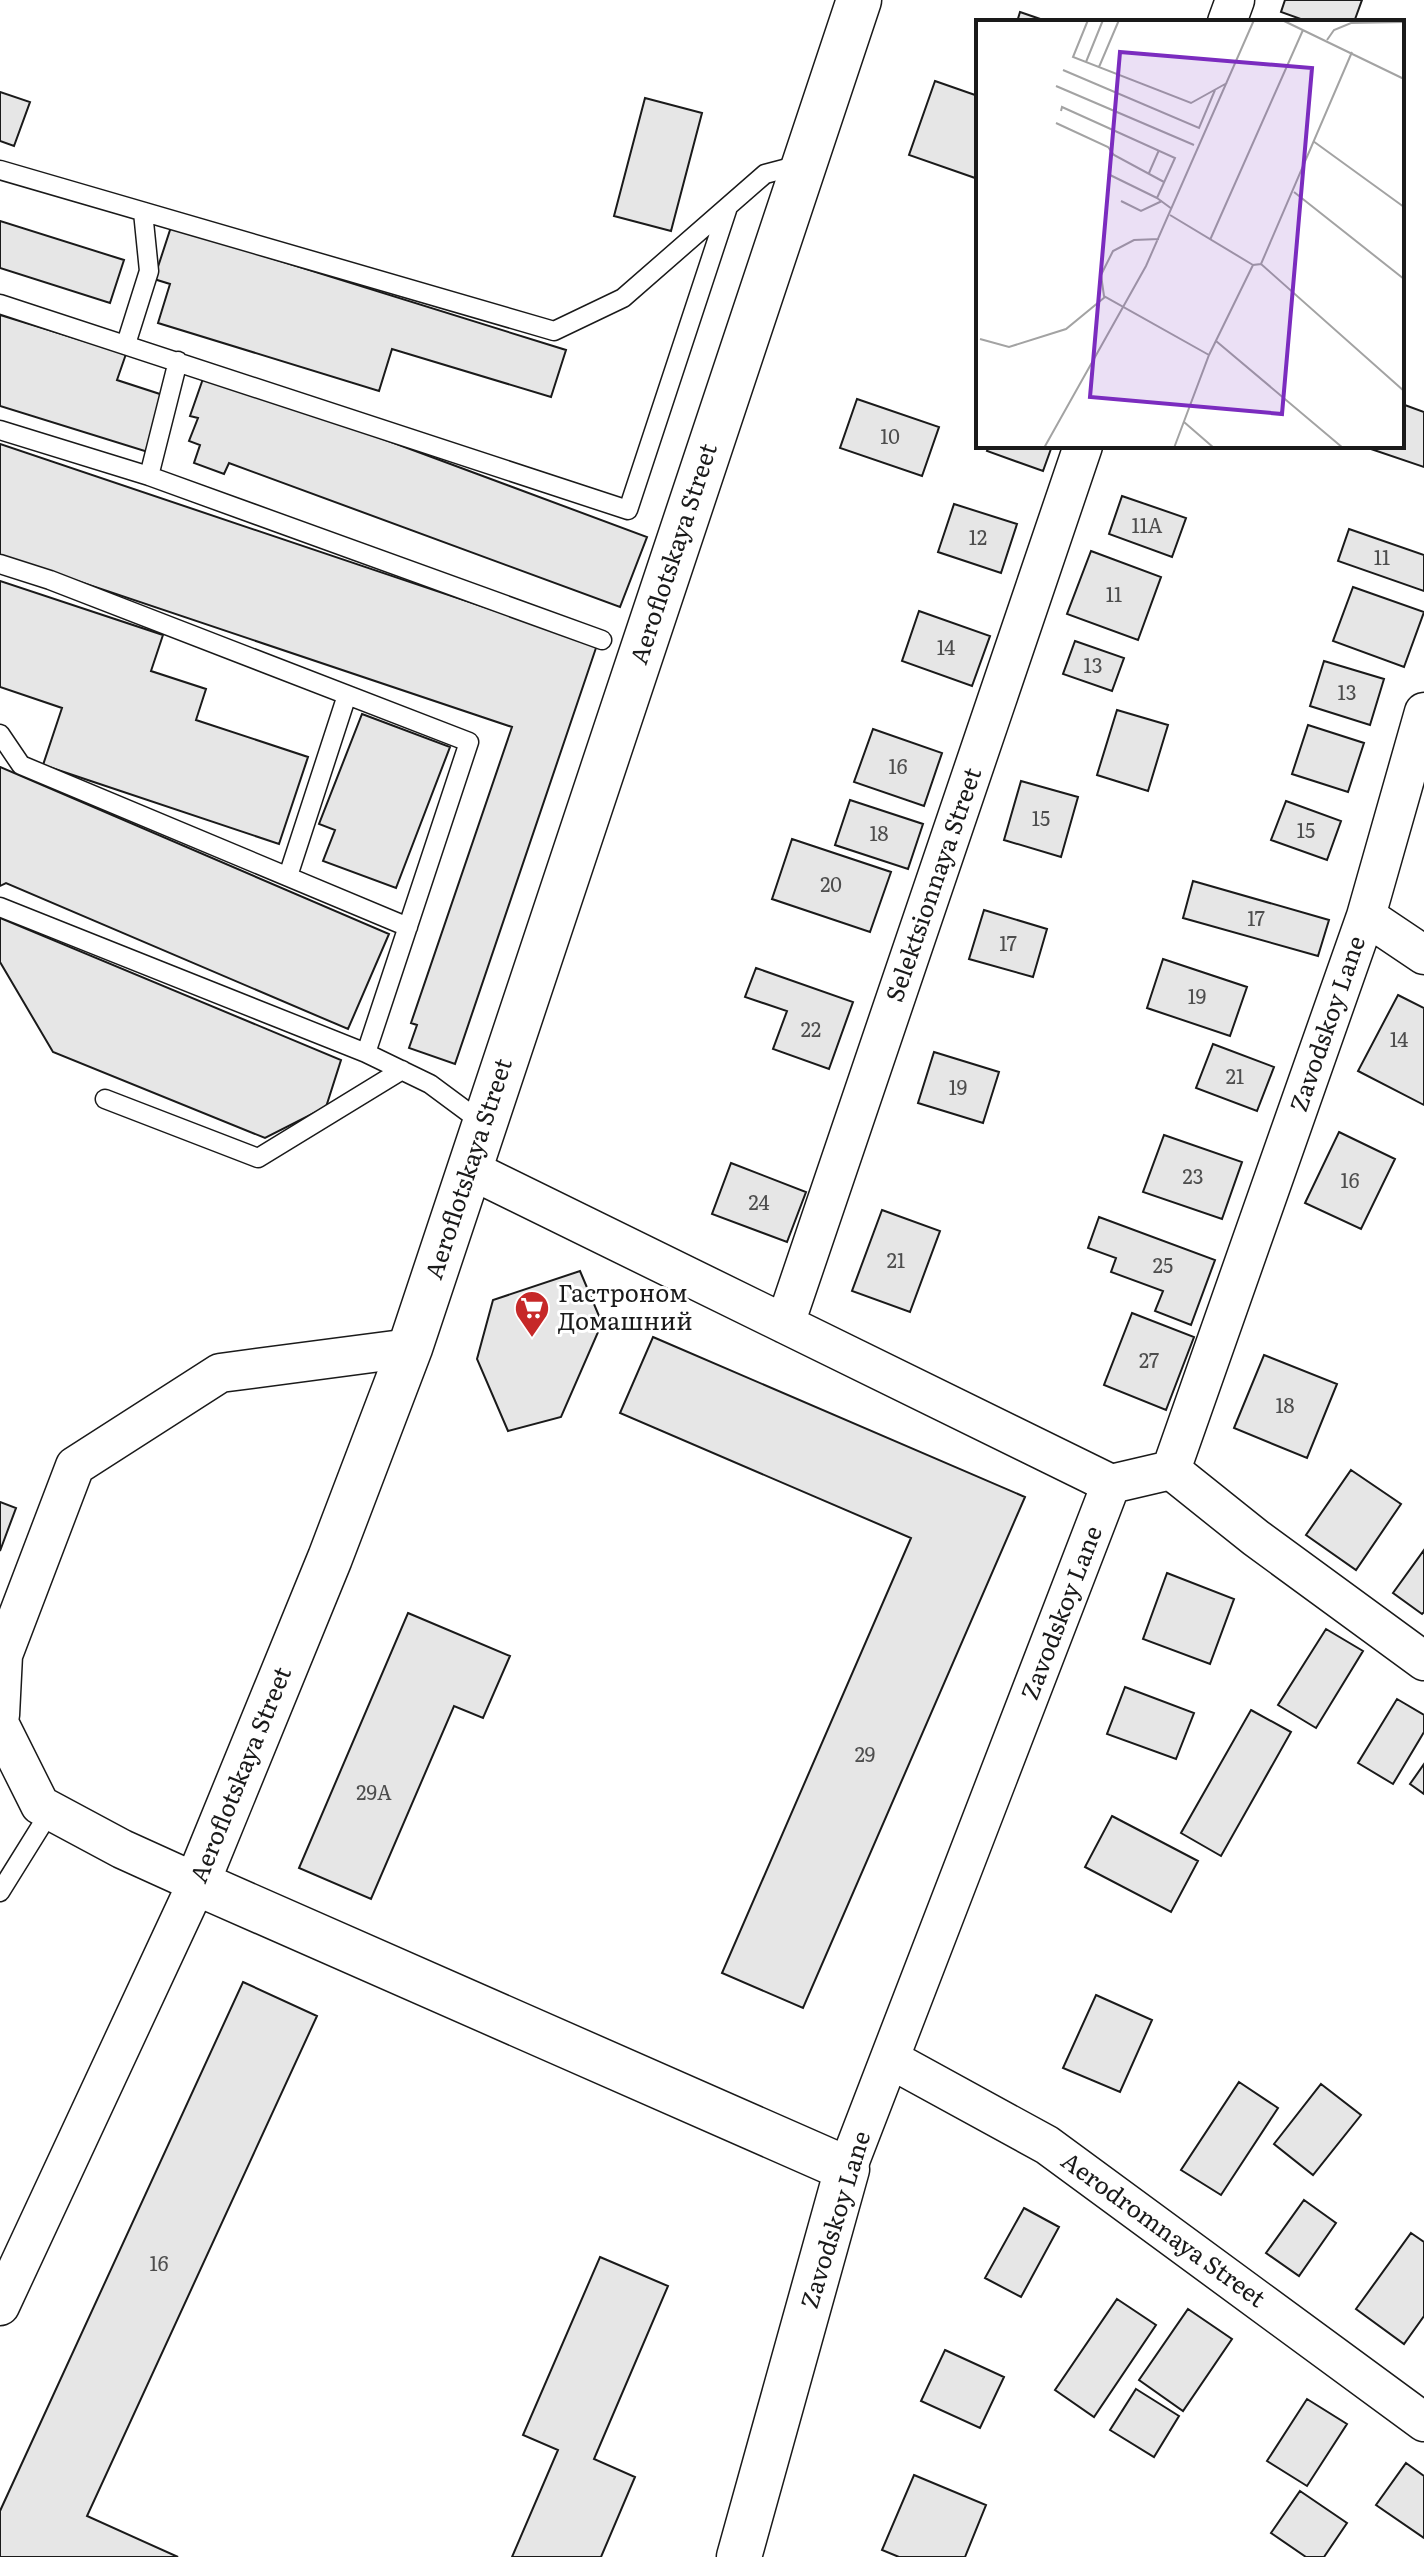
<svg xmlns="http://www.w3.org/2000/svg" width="1424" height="2557" viewBox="0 0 1424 2557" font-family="Literata,serif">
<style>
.building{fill:#e6e6e6;stroke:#1a1a1a;stroke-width:2}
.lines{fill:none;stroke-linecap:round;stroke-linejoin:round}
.lane-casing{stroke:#1a1a1a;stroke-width:21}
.street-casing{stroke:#1a1a1a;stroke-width:41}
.secondary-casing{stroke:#1a1a1a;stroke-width:47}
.lane{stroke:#fff;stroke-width:18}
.street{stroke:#fff;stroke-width:38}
.secondary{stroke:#fff;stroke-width:44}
.labels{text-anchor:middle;stroke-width:6;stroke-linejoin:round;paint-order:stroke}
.number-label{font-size:20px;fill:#4d4d4d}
.street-label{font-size:24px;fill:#1a1a1a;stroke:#fff}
.poi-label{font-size:24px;fill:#1a1a1a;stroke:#fff;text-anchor:start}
.inset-road{fill:none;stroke:#a3a3a3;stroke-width:2}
.view{fill:#7b2cbf;fill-opacity:0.15;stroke:#7b2cbf;stroke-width:4}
.inset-edge{fill:none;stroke:#1a1a1a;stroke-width:4}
</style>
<rect width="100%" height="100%" fill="#fff"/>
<!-- building -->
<path class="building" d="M 1285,0 L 1362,0 L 1354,22 L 1309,22 L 1281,12 Z
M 1020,12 L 1049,22 L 1017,22 Z
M 935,81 L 978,96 L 978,179 L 909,155 Z
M 0,92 L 30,102 L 14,146 L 0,141 Z
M 645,98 L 702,113 L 671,231 L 614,216 Z
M 0,221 L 124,260 L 110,303 L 0,268 Z
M 171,227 L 566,350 L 551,397 L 392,349 L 379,391 L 158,323 L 170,284 L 154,279 Z
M 0,315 L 126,354 L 117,380 L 166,396 L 148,452 L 0,406 Z
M 205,373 L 647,537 L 620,607 L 229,463 L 224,474 L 194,463 L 200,445 L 189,441 L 198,418 L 190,416 Z
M 857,399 L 939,427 L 922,476 L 840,448 Z
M 1402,404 L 1424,412 L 1424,467 L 1368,448 L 1402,446 Z
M 0,444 L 597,645 L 455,1064 L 409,1048 L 417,1025 L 411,1023 L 512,727 L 0,555 Z
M 989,446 L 1052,446 L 1043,471 L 987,451 Z
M 1122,496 L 1186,518 L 1172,557 L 1109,534 Z
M 954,504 L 1017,524 L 1001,573 L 938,552 Z
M 1349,529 L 1424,555 L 1424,591 L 1338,561 Z
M 1091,551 L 1161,577 L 1138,640 L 1067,614 Z
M 0,581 L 163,635 L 151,671 L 206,689 L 196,720 L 308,757 L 279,844 L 43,765 L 62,708 L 0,687 Z
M 1353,587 L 1424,612 L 1404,667 L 1333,641 Z
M 919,611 L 990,636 L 972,686 L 902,661 Z
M 1075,641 L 1124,658 L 1112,691 L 1063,674 Z
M 1324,661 L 1384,679 L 1370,725 L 1310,706 Z
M 1117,710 L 1168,725 L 1148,791 L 1097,775 Z
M 362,714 L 450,747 L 396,888 L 323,861 L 335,830 L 319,824 Z
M 1308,725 L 1364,743 L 1348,792 L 1292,774 Z
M 873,729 L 942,753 L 924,806 L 854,782 Z
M 0,767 L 389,934 L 348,1029 L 6,883 L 0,886 Z
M 1021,781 L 1078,797 L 1061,857 L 1004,840 Z
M 850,800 L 923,824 L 908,869 L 835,845 Z
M 1286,801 L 1341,821 L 1327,860 L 1271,840 Z
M 792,839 L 891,872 L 870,932 L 772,899 Z
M 1193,881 L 1329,920 L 1318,956 L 1183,918 Z
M 984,910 L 1047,929 L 1033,977 L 969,959 Z
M 0,918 L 341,1060 L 326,1107 L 265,1138 L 53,1052 L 0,962 Z
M 1163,959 L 1247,987 L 1230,1036 L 1147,1008 Z
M 756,968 L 853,1002 L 829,1069 L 773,1049 L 787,1011 L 745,997 Z
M 1398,995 L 1424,1008 L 1424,1105 L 1358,1071 Z
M 1213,1044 L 1274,1067 L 1257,1111 L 1196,1088 Z
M 934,1052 L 999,1072 L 983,1123 L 918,1103 Z
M 1339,1132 L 1395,1159 L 1361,1229 L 1305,1203 Z
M 1164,1135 L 1242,1162 L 1222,1219 L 1143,1192 Z
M 731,1163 L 806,1192 L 787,1242 L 712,1214 Z
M 882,1210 L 940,1231 L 910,1312 L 852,1291 Z
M 1099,1217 L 1215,1260 L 1191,1325 L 1155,1311 L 1163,1291 L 1111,1272 L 1116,1258 L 1088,1248 Z
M 580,1271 L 602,1323 L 561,1417 L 508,1431 L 477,1359 L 493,1300 Z
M 1132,1313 L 1194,1337 L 1166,1410 L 1104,1385 Z
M 653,1337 L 1025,1497 L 803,2008 L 722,1973 L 911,1538 L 620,1413 Z
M 1264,1355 L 1337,1384 L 1307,1458 L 1234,1428 Z
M 1351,1470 L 1401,1504 L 1356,1570 L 1306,1535 Z
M 0,1502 L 16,1508 L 0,1551 Z
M 1424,1550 L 1424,1612 L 1422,1614 L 1393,1593 Z
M 1167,1573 L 1234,1599 L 1210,1664 L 1143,1639 Z
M 408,1613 L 510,1656 L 483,1718 L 454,1706 L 371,1899 L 299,1868 Z
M 1326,1629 L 1363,1651 L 1316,1728 L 1278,1705 Z
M 1125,1687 L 1194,1713 L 1176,1759 L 1107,1734 Z
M 1397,1699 L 1424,1715 L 1424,1732 L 1393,1784 L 1358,1763 Z
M 1251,1710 L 1291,1732 L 1221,1856 L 1181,1833 Z
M 1424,1764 L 1424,1794 L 1410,1784 Z
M 1112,1816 L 1198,1861 L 1171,1912 L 1085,1867 Z
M 243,1982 L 317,2016 L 87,2516 L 178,2557 L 0,2557 L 0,2511 Z
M 1096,1995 L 1152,2020 L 1120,2092 L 1063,2068 Z
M 1239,2082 L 1278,2108 L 1221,2195 L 1181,2170 Z
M 1321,2084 L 1361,2115 L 1313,2175 L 1274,2144 Z
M 1304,2200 L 1336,2223 L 1299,2276 L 1266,2253 Z
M 1024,2208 L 1059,2227 L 1021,2297 L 985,2278 Z
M 1411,2233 L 1424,2242 L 1424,2316 L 1404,2344 L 1356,2309 Z
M 600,2257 L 668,2286 L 594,2459 L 635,2477 L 601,2557 L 512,2557 L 558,2450 L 523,2435 Z
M 1117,2299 L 1156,2325 L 1094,2417 L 1055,2390 Z
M 1188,2309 L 1232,2339 L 1183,2411 L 1139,2380 Z
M 945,2350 L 1004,2377 L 980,2428 L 921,2401 Z
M 1136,2389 L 1179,2416 L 1154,2457 L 1110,2430 Z
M 1307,2399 L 1347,2424 L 1307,2486 L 1267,2461 Z
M 1406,2463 L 1424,2476 L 1424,2538 L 1376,2505 Z
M 914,2475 L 986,2505 L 965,2557 L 899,2557 L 882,2550 Z
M 1300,2491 L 1347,2523 L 1324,2557 L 1306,2557 L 1271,2533 Z"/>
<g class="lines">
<!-- lane casing -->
<g class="lane-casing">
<path id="lane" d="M 0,170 L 554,331 L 623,298 L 765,174 L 803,164
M 0,304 L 628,510 L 728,207
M 126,344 L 149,271 L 143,212
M 0,430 L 149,476 L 602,640
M 149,476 L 178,361
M 0,564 L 50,580 L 469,742 L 366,1053 L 430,1084 L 484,1124
M 0,734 L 21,765 L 408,927
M 288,876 L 347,695
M 0,907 L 366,1053
M 105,1099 L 258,1158 L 402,1070
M 0,1892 L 51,1810"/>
</g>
<!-- street casing -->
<g class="street-casing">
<path id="street" d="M 1227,22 L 1235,0
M 1366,916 L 1424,955
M 469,1169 L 1111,1484
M 785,1324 L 1083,446
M 1171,1470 L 1256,1538 L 1424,1661
M 0,1715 L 3,1655 L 75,1466 L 220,1373 L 410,1348
M 0,1725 L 40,1805 L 122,1849 L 197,1883 L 0,2306
M 890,2059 L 1047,2145 L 1424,2422
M 847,2169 L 1111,1484 L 1171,1470 L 1366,916 L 1424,712"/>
</g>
<!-- secondary casing -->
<g class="secondary-casing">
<path id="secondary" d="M 739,2557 L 847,2169 L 197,1883 L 330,1558 L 410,1348 L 859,0"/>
</g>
<!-- lane -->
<use href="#lane" class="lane"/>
<!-- street -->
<use href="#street" class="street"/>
<!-- secondary -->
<use href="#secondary" class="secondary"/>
</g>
<!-- icons -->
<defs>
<g id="supermarket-pin" transform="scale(1.8)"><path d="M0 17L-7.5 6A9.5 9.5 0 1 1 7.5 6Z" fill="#c62828" stroke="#fff"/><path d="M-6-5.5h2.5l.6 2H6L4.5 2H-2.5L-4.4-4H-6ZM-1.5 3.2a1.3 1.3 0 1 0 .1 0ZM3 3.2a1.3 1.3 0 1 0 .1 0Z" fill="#fff"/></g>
</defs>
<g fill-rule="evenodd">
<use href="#supermarket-pin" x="532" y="1308"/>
</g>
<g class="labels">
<!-- number labels -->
<g class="number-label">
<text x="890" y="444">10</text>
<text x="1147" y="533">11А</text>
<text x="978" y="545">12</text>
<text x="1382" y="565">11</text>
<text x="1114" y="602">11</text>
<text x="946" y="655">14</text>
<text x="1093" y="673">13</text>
<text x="1347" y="700">13</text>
<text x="898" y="774">16</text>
<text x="1041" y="826">15</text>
<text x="1306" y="838">15</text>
<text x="879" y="841">18</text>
<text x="831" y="892">20</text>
<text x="1256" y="926">17</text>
<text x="1008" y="951">17</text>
<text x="1197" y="1004">19</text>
<text x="811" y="1037">22</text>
<text x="1399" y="1047">14</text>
<text x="1235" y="1084">21</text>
<text x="958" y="1095">19</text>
<text x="1193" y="1184">23</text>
<text x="1350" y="1188">16</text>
<text x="759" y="1210">24</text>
<text x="896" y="1268">21</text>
<text x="1163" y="1273">25</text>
<text x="1149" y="1368">27</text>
<text x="1285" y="1413">18</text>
<text x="865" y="1762">29</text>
<text x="374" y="1800">29А</text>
<text x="159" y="2271">16</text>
</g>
<!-- street labels -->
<g class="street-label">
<text transform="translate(674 554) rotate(-72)" y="8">Aeroflotskaya Street</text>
<text transform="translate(934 885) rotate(-71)" y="8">Selektsionnaya Street</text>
<text transform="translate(1328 1024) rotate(-71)" y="8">Zavodskoy Lane</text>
<text transform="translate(469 1169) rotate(-72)" y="8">Aeroflotskaya Street</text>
<text transform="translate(1062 1613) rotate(-69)" y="8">Zavodskoy Lane</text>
<text transform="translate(241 1775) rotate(-68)" y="8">Aeroflotskaya Street</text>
<text transform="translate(836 2220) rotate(-73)" y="8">Zavodskoy Lane</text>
<text transform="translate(1163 2230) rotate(36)" y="8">Aerodromnaya Street</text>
</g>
<!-- poi labels -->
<g class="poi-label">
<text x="558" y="1302">Гастроном<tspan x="558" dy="28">Домашний</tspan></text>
</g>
</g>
<!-- overview -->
<g transform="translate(976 20)">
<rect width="428" height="428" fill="#fff"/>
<path class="inset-road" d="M 112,0 L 97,37 L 215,83 L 251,63M 306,0 L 428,59M 351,20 L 358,10 L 375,3 L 428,2M 110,42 L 127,0M 123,47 L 143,0M 87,50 L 223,108 L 239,70M 80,66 L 218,125M 85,91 L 86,87 L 199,138 L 181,178 L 196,189M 80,103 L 132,127 L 138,135 L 188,162M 337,121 L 428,187M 173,153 L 183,130M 132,154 L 181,178M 318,172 L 428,259M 145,181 L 165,191 L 186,181M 194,195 L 277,245M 183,219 L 158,220 L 137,231 L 125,255 L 128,276 L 233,335M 234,220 L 327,10M 285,244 L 428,371M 4,319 L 33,327 L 90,309 L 129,277M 240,321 L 367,428M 208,402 L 238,428M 68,428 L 170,246 L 278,0M 198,428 L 233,335 L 277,245 L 285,244 L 376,32"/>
<path class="view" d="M 144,32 L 336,48 L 306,394 L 114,377 Z"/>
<rect width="428" height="428" class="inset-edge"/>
</g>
</svg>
